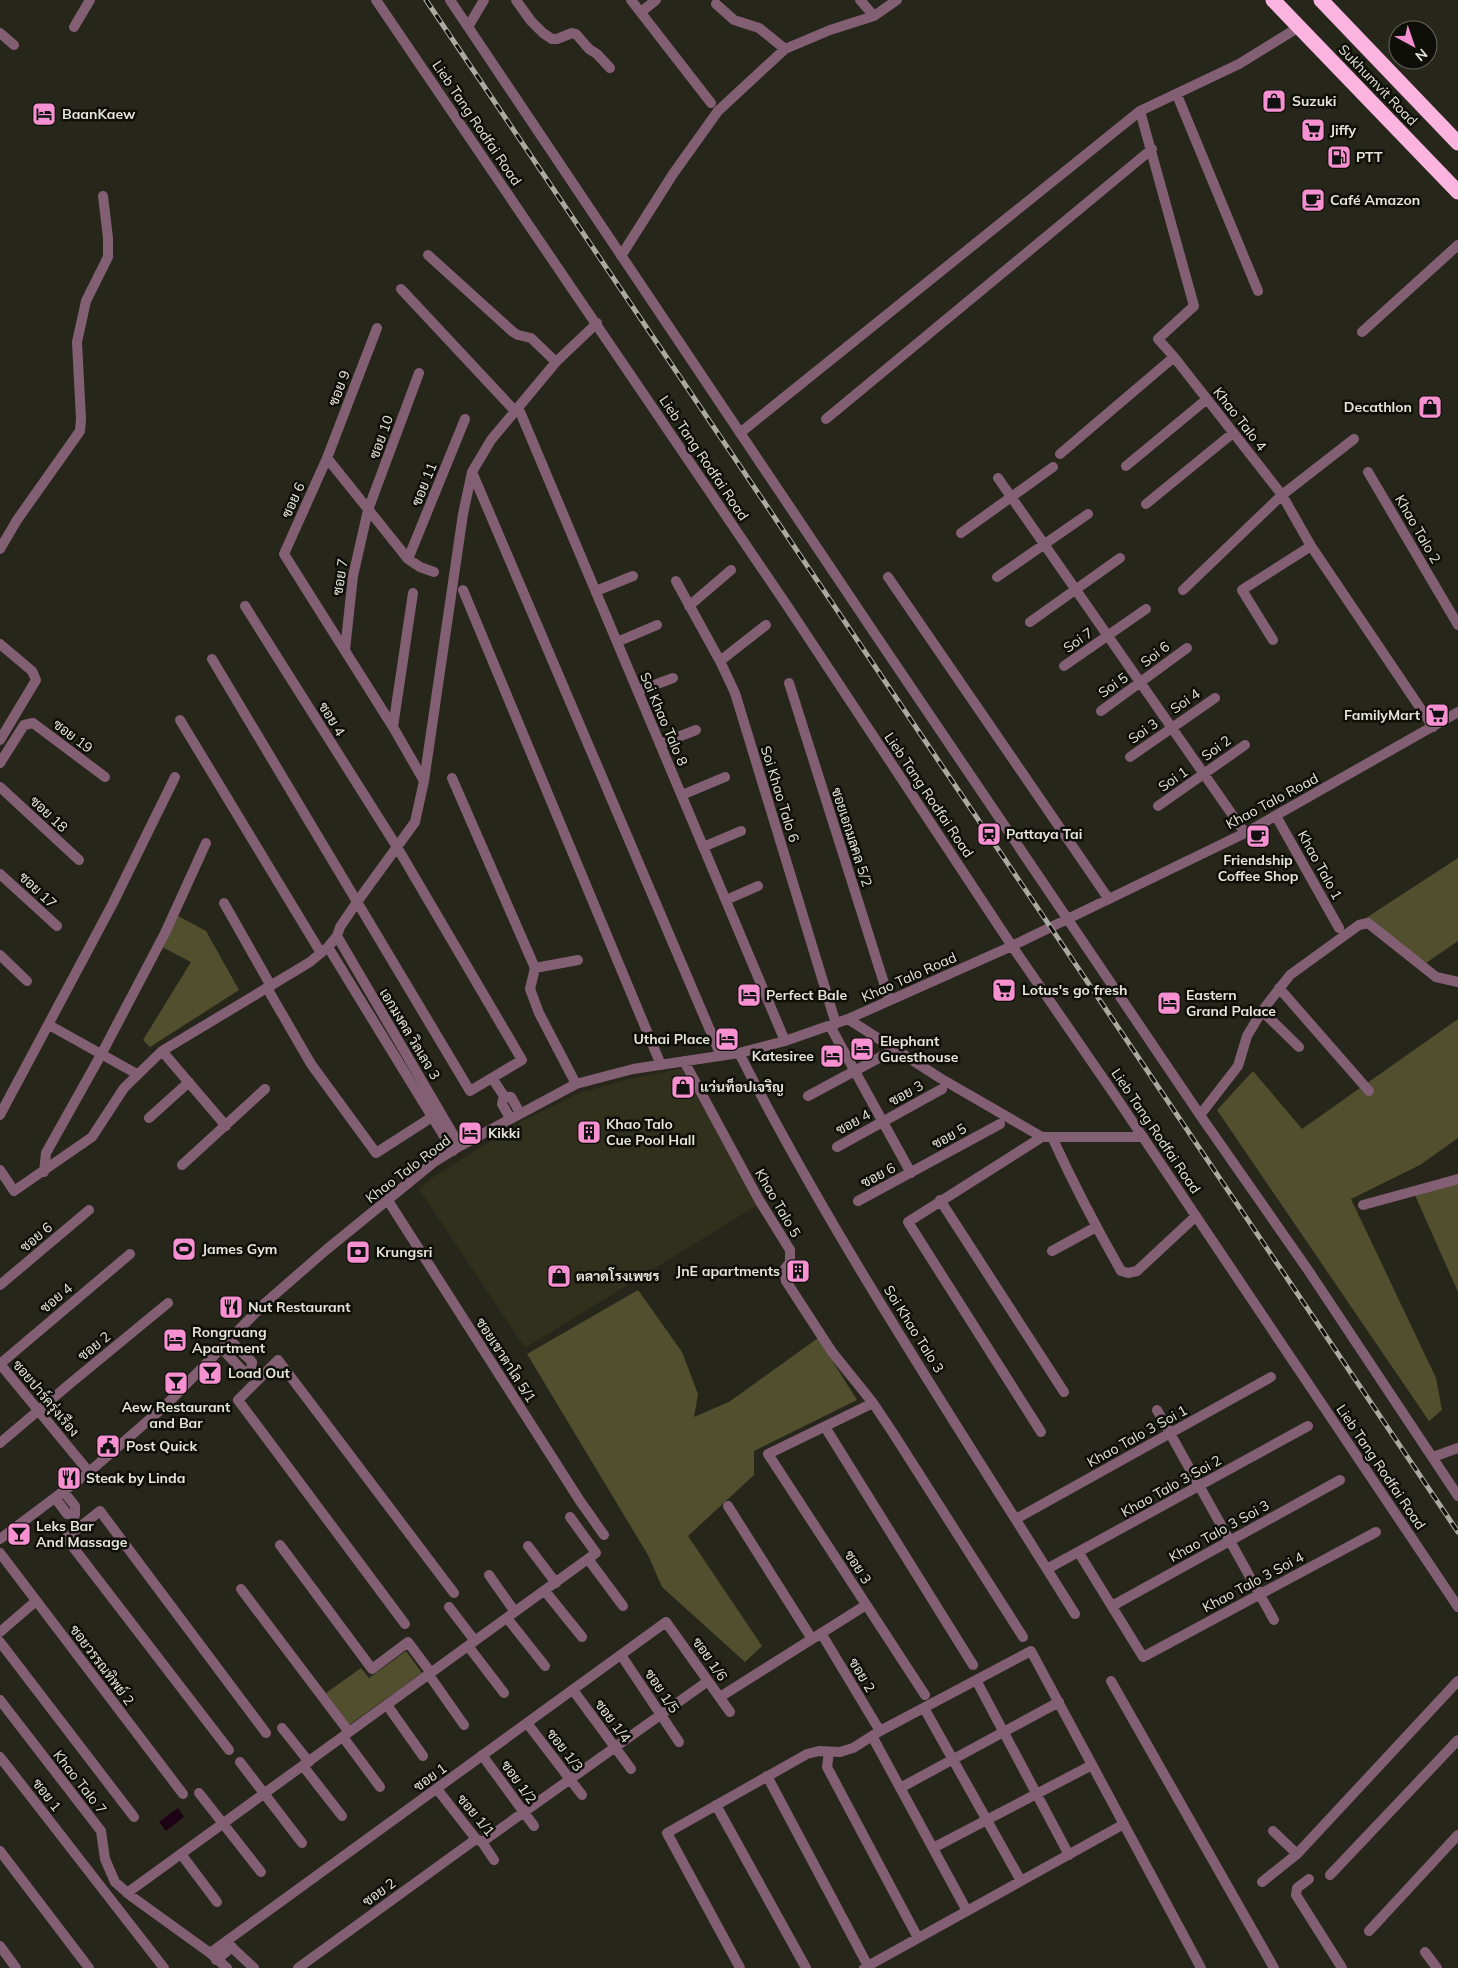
<svg xmlns="http://www.w3.org/2000/svg" width="1458" height="1968" viewBox="0 0 1458 1968" font-family="Mulish,Sarabun,sans-serif">
<style>
.built{fill:#31301d}
.green{fill:#514f2e}
.water{fill:#1d0114}
.lines{fill:none;stroke-linecap:round;stroke-linejoin:round}
.minor{stroke:#835f74;stroke-width:10}
.highway{stroke:#fbb4df;stroke-width:15}
.rail-casing{stroke:#aaaaa0;stroke-width:5}
.rail{stroke:#0f0f09;stroke-width:3;stroke-dasharray:9;stroke-linecap:butt}
.labels{text-anchor:middle;stroke-width:5;stroke-linejoin:round;paint-order:stroke}
.street-label{font-size:14px;fill:#e4e4db;stroke:#0f0f09}
.poi-label{font-size:14px;font-weight:bold;fill:#e4e4db;stroke:#0f0f09;text-anchor:start}
</style>
<rect width="100%" height="100%" fill="#27261a"/>
<!-- built -->
<path class="built" d="M 683,1068 L 759,1204 L 525,1348 L 419,1189 L 435,1176 L 522,1121 L 580,1093 L 629,1079 Z"/>
<!-- green -->
<path class="green" d="M 1458,858 L 1458,941 L 1426,963 L 1366,918 Z
M 178,916 L 206,931 L 239,990 L 150,1047 L 143,1040 L 191,962 L 162,947 Z
M 1458,1019 L 1458,1138 L 1420,1165 L 1351,1199 L 1436,1378 L 1442,1410 L 1429,1421 L 1217,1110 L 1253,1071 L 1302,1129 Z
M 1458,1183 L 1458,1292 L 1414,1193 Z
M 638,1290 L 682,1352 L 698,1394 L 694,1417 L 729,1402 L 818,1338 L 857,1400 L 754,1451 L 754,1475 L 688,1536 L 762,1646 L 745,1662 L 662,1587 L 648,1555 L 527,1354 Z
M 406,1651 L 422,1673 L 349,1725 L 326,1693 L 361,1668 L 369,1678 Z"/>
<!-- water -->
<path class="water" d="M 178,1808 L 184,1817 L 166,1831 L 159,1822 Z"/>
<g class="lines">
<!-- minor -->
<path class="minor" d="M 376,0 L 788,607 L 1012,946 L 1116,1097 L 1458,1607
M 450,0 L 877,637 L 1200,1115 L 1308,1270 L 1458,1496
M 516,0 L 531,21 L 543,33 L 552,39 L 557,39 L 572,33 L 576,34 L 589,49 L 597,54 L 610,68
M 631,0 L 711,103
M 860,0 L 874,16 L 897,0
M 716,4 L 734,20 L 759,28 L 785,49
M 641,12 L 656,0
M 74,27 L 90,0
M 468,27 L 484,0
M 0,33 L 14,45
M 1177,95 L 1258,291
M 1140,111 L 1194,306 L 1158,339 L 1174,357 L 1282,495 L 1311,546 L 1433,727
M 428,255 L 513,332 L 518,335 L 531,338 L 556,362
M 621,256 L 673,174 L 718,111 L 785,49 L 830,30 L 874,16
M 401,289 L 515,411
M 377,328 L 327,458 L 284,554 L 393,727 L 424,781
M 1362,332 L 1458,245
M 518,407 L 785,1041
M 826,419 L 1152,149
M 740,433 L 1140,111 L 1239,64 L 1299,27
M 1060,454 L 1174,357
M 327,458 L 408,559 L 420,567 L 434,572
M 1126,466 L 1207,399
M 472,472 L 721,1056
M 1368,472 L 1458,625
M 998,478 L 1245,833
M 1146,504 L 1233,433
M 961,533 L 1053,467
M 0,549 L 17,520 L 80,431 L 81,419 L 77,342 L 86,301 L 108,257 L 108,238 L 103,196
M 408,559 L 465,419
M 888,577 L 1108,898
M 997,577 L 1088,514
M 676,581 L 720,661 L 735,693 L 836,1024
M 463,590 L 661,1065
M 1183,590 L 1282,495 L 1354,439
M 596,591 L 633,576
M 689,606 L 731,570
M 1030,622 L 1120,558
M 1273,640 L 1242,590 L 1311,546
M 617,642 L 657,625
M 0,644 L 32,671 L 36,680 L 0,740
M 345,650 L 353,576 L 368,510 L 419,373
M 212,659 L 470,1091 L 522,1060 L 397,847 L 245,606
M 720,661 L 766,625
M 1064,666 L 1146,609
M 789,683 L 889,999
M 638,691 L 673,678
M 1101,711 L 1187,648
M 180,720 L 321,953
M 393,727 L 413,593
M 660,744 L 696,730
M 1130,757 L 1215,698
M 0,763 L 24,725 L 33,723 L 105,777
M 452,778 L 535,968 L 530,989 L 539,1013 L 576,1084
M 0,787 L 79,860
M 682,795 L 725,777
M 1158,806 L 1245,745
M 1276,816 L 1339,928
M 703,847 L 741,831
M 0,874 L 57,926
M 726,900 L 758,886
M 224,903 L 271,986
M 337,936 L 460,1146
M 328,947 L 453,1151
M 0,955 L 27,981
M 535,968 L 578,960
M 267,988 L 311,1064 L 376,1153 L 432,1117
M 1279,988 L 1369,1091
M 1262,1011 L 1299,1047
M 848,1019 L 940,1078 L 1042,1137 L 1143,1137
M 49,1025 L 137,1074
M 830,1026 L 911,1173
M 162,1051 L 226,1126
M 739,1053 C 838,1247 960,1429 1075,1614
M 684,1061 L 759,1200 L 790,1250 L 790,1262 L 784,1270 L 786,1281 L 832,1352 L 873,1403 L 893,1433 L 1023,1637
M 492,1078 L 504,1096 L 511,1097 L 520,1113
M 504,1096 L 502,1104 L 510,1118
M 808,1096 L 888,1053
M 0,1115 L 113,903 L 175,777
M 1200,1115 L 1238,1066 L 1247,1036 L 1262,1011 L 1290,975 L 1359,925 L 1368,923 L 1436,977 L 1458,982
M 149,1118 L 189,1082
M 1052,1137 C 1073,1183 1096,1227 1121,1271 L 1128,1273 L 1137,1271 L 1196,1216
M 837,1147 L 942,1089
M 182,1165 L 265,1089
M 0,1170 L 14,1191 L 92,1137 L 124,1088 L 162,1051 L 310,962 L 328,947 L 337,936 L 340,927 L 357,902 L 415,822 L 424,781 L 463,514 L 472,472 L 491,440 L 556,362 L 597,323
M 44,1172 L 46,1153 L 102,1053 L 165,933 L 206,843
M 387,1199 L 580,1501 L 604,1535
M 940,1200 L 1064,1392
M 858,1201 L 1000,1124
M 1363,1205 L 1458,1179
M 1052,1251 L 1096,1227
M 0,1285 L 89,1210
M 229,1339 L 252,1362 L 251,1371
M 221,1348 L 244,1372 L 251,1371
M 0,1364 L 130,1254
M 0,1364 L 89,1472
M 873,1403 L 768,1454 L 925,1695
M 1157,1410 L 1274,1620
M 825,1427 L 973,1665
M 1041,1432 L 908,1222 L 1042,1137
M 0,1443 L 72,1382 L 168,1303
M 1433,1457 L 1458,1448
M 56,1499 L 67,1514 L 75,1515 L 75,1506 L 64,1492
M 728,1506 L 812,1639
M 1016,1519 L 1271,1377
M 0,1539 L 89,1472 L 166,1405 L 264,1304 L 326,1250 L 434,1162 L 460,1146 L 576,1084 L 633,1069 L 739,1053 L 785,1041 L 848,1019 L 1012,946 L 1245,833 L 1458,712
M 280,1545 L 372,1669 L 408,1642 L 431,1673
M 528,1546 L 556,1583
M 0,1553 L 183,1794
M 1079,1553 L 1143,1657 L 1376,1532
M 588,1559 L 623,1606
M 1047,1569 L 1308,1426
M 489,1575 L 515,1612
M 241,1589 L 349,1732
M 545,1591 L 582,1637
M 1112,1606 L 1340,1480
M 449,1607 L 475,1641
M 507,1618 L 545,1666
M 405,1624 L 238,1400 L 278,1360 L 454,1593
M 0,1632 L 36,1601
M 821,1633 L 880,1731
M 0,1642 L 134,1817
M 468,1646 L 504,1693
M 621,1655 L 679,1742
M 429,1675 L 464,1725
M 976,1680 L 1069,1855
M 1111,1681 L 1274,1968
M 573,1690 L 631,1769
M 720,1697 L 866,1605
M 0,1700 L 101,1831 L 105,1859 L 115,1882 L 131,1896 L 210,1953 L 227,1968
M 387,1705 L 423,1756
M 924,1708 L 1021,1881
M 527,1723 L 582,1795
M 282,1728 L 309,1762
M 872,1736 L 967,1911
M 343,1737 L 380,1787
M 229,1750 L 66,1538 L 100,1511 L 266,1733
M 829,1752 L 827,1767 L 918,1938
M 482,1755 L 534,1826
M 0,1757 L 164,1968
M 240,1762 L 302,1843
M 303,1766 L 342,1816
M 767,1776 L 868,1966
M 900,1788 L 1059,1702
M 437,1789 L 476,1839 L 482,1842 L 494,1860
M 199,1793 L 261,1872
M 716,1805 L 806,1968
M 1273,1831 L 1297,1854 L 1458,1681
M 482,1842 L 708,1681
M 933,1848 L 1092,1765
M 0,1851 L 89,1968
M 181,1854 L 217,1902
M 1330,1875 L 1458,1740
M 1309,1879 L 1297,1888 L 1296,1895 L 1342,1968
M 1262,1882 L 1297,1854
M 127,1893 L 596,1553 L 570,1517
M 1369,1931 L 1458,1835
M 226,1942 L 254,1968
M 0,1946 L 16,1968
M 1425,1952 L 1437,1968
M 210,1953 L 666,1622 L 730,1712
M 216,1960 L 232,1947
M 298,1968 L 476,1839
M 740,1968 L 667,1833 L 807,1754 L 819,1751 L 840,1752 L 853,1748 L 880,1731 L 1031,1651 L 1201,1968
M 864,1968 L 1124,1824"/>
<!-- highway -->
<path class="highway" d="M 1273,0 L 1458,192
M 1321,0 L 1458,143"/>
<!-- rail casing -->
<g class="rail-casing">
<path id="rail" d="M 426,0 L 1458,1532"/>
</g>
<!-- rail -->
<use href="#rail" class="rail"/>
</g>
<!-- icons -->
<defs>
<g id="shop-square" transform="scale(1.25)"><rect x="-9" y="-9" width="18" height="18" rx="4" fill="#f690d0" stroke="#0f0f09"/><path d="M-5-2.5h2.3a2.7 3.5 0 0 1 5.4 0H5L5.5 6h-11ZM-1.5-2.5h3a1.5 2.3 0 0 0-3 0Z" fill="#111"/></g>
<g id="hotel-square" transform="scale(1.25)"><rect x="-9" y="-9" width="18" height="18" rx="4" fill="#f690d0" stroke="#0f0f09"/><path d="M-6-4.5h1.5V1H6V5H4.5V3h-9V5H-6ZM-4 0a1.8 1.8 0 1 1 3.6 0ZM.5 0V-2.5h3Q6-2.5 6 0Z" fill="#111"/></g>
<g id="supermarket-square" transform="scale(1.25)"><rect x="-9" y="-9" width="18" height="18" rx="4" fill="#f690d0" stroke="#0f0f09"/><path d="M-6-5.5h2.5l.6 2H6L4.5 2H-2.5L-4.4-4H-6ZM-1.5 3.2a1.3 1.3 0 1 0 .1 0ZM3 3.2a1.3 1.3 0 1 0 .1 0Z" fill="#111"/></g>
<g id="fuel-square" transform="scale(1.25)"><rect x="-9" y="-9" width="18" height="18" rx="4" fill="#f690d0" stroke="#0f0f09"/><path d="M-5.5-6h7V0h2V4h1.3V-2.5L3-4.5l.8-.8L6-3V5H2.5V1h-1V6h-7ZM-4.2-4.7v3.2H.2V-4.7Z" fill="#111"/></g>
<g id="cafe-square" transform="scale(1.25)"><rect x="-9" y="-9" width="18" height="18" rx="4" fill="#f690d0" stroke="#0f0f09"/><path d="M-5.5-4.5H6V0H3Q3 3.5 0 3.5H-2.5Q-5.5 3.5-5.5 0ZM3-3.2v2h1.7v-2ZM-6 4.5H4V6H-6Z" fill="#111"/></g>
<g id="station-square" transform="scale(1.25)"><rect x="-9" y="-9" width="18" height="18" rx="4" fill="#f690d0" stroke="#0f0f09"/><path d="M-3-6H3Q5-6 5-4V2Q5 4 3 4L4.5 6H3L1.5 4h-3L-3 6H-4.5L-3 4Q-5 4-5 2V-4Q-5-6-3-6ZM-3.5-4v3h7v-3ZM-3.5 1v1.5H-2V1ZM2 1v1.5H3.5V1Z" fill="#111"/></g>
<g id="building-square" transform="scale(1.25)"><rect x="-9" y="-9" width="18" height="18" rx="4" fill="#f690d0" stroke="#0f0f09"/><path d="M-4-6H4V6H1V3H-1V6H-4ZM-2.5-4.3h1.7v1.8h-1.7ZM.8-4.3h1.7v1.8H.8ZM-2.5-1h1.7V.8h-1.7ZM.8-1h1.7V.8H.8Z" fill="#111"/></g>
<g id="stadium-square" transform="scale(1.25)"><rect x="-9" y="-9" width="18" height="18" rx="4" fill="#f690d0" stroke="#0f0f09"/><path d="M0-5a6.5 5 0 1 0 0 10a6.5 5 0 1 0 0-10ZM-3.5-1.8h7v3.6h-7Z" fill="#111"/></g>
<g id="bank-square" transform="scale(1.25)"><rect x="-9" y="-9" width="18" height="18" rx="4" fill="#f690d0" stroke="#0f0f09"/><path d="M-6-4H6V4H-6ZM0-2.3a2.3 2.3 0 1 0 0 4.6a2.3 2.3 0 1 0 0-4.6Z" fill="#111"/></g>
<g id="restaurant-square" transform="scale(1.25)"><rect x="-9" y="-9" width="18" height="18" rx="4" fill="#f690d0" stroke="#0f0f09"/><path d="M-5-6h1v4h1v-4h1v4h1v-4h1v5L-1.5 .5V6h-2V.5L-5-1ZM5-6V6H3V1.5H1.5Q1.5-4 5-6Z" fill="#111"/></g>
<g id="bar-square" transform="scale(1.25)"><rect x="-9" y="-9" width="18" height="18" rx="4" fill="#f690d0" stroke="#0f0f09"/><path d="M-6-5H6L.8 .8V4.5H3.5V6h-7V4.5H-.8V.8Z" fill="#111"/></g>
<g id="civic-square" transform="scale(1.25)"><rect x="-9" y="-9" width="18" height="18" rx="4" fill="#f690d0" stroke="#0f0f09"/><path d="M-.6-6.5H3V-4.5H.6V-3L4-1V1h2V6H-6V1h2V-1L-.6-3ZM-1.2 2.5V6h2.4V2.5Z" fill="#111"/></g>
</defs>
<g fill-rule="evenodd">
<use href="#shop-square" x="1274" y="101"/>
<use href="#hotel-square" x="44" y="114"/>
<use href="#supermarket-square" x="1313" y="130"/>
<use href="#fuel-square" x="1339" y="157"/>
<use href="#cafe-square" x="1313" y="200"/>
<use href="#shop-square" x="1430" y="407"/>
<use href="#supermarket-square" x="1437" y="715"/>
<use href="#station-square" x="989" y="834"/>
<use href="#cafe-square" x="1258" y="836"/>
<use href="#supermarket-square" x="1004" y="990"/>
<use href="#hotel-square" x="749" y="995"/>
<use href="#hotel-square" x="1169" y="1003"/>
<use href="#hotel-square" x="727" y="1039"/>
<use href="#hotel-square" x="862" y="1049"/>
<use href="#hotel-square" x="832" y="1056"/>
<use href="#shop-square" x="683" y="1087"/>
<use href="#building-square" x="589" y="1132"/>
<use href="#hotel-square" x="470" y="1133"/>
<use href="#stadium-square" x="184" y="1249"/>
<use href="#bank-square" x="358" y="1252"/>
<use href="#building-square" x="798" y="1271"/>
<use href="#shop-square" x="559" y="1276"/>
<use href="#restaurant-square" x="231" y="1307"/>
<use href="#hotel-square" x="175" y="1340"/>
<use href="#bar-square" x="210" y="1373"/>
<use href="#bar-square" x="176" y="1383"/>
<use href="#civic-square" x="108" y="1446"/>
<use href="#restaurant-square" x="69" y="1478"/>
<use href="#bar-square" x="19" y="1534"/>
</g>
<g class="labels">
<!-- street labels -->
<g class="street-label">
<text transform="translate(1378 85) rotate(46)" y="5">Sukhumvit Road</text>
<text transform="translate(477 123) rotate(56)" y="5">Lieb Tang Rodfai Road</text>
<text transform="translate(339 388) rotate(-69)" y="5">ซอย 9</text>
<text transform="translate(1240 419) rotate(52)" y="5">Khao Talo 4</text>
<text transform="translate(381 437) rotate(-70)" y="5">ซอย 10</text>
<text transform="translate(704 458) rotate(56)" y="5">Lieb Tang Rodfai Road</text>
<text transform="translate(424 484) rotate(-68)" y="5">ซอย 11</text>
<text transform="translate(293 500) rotate(-66)" y="5">ซอย 6</text>
<text transform="translate(1418 529) rotate(60)" y="5">Khao Talo 2</text>
<text transform="translate(340 577) rotate(-81)" y="5">ซอย 7</text>
<text transform="translate(1078 640) rotate(-35)" y="5">Soi 7</text>
<text transform="translate(1155 654) rotate(-37)" y="5">Soi 6</text>
<text transform="translate(1113 685) rotate(-35)" y="5">Soi 5</text>
<text transform="translate(1185 701) rotate(-35)" y="5">Soi 4</text>
<text transform="translate(332 719) rotate(58)" y="5">ซอย 4</text>
<text transform="translate(664 719) rotate(67)" y="5">Soi Khao Talo 8</text>
<text transform="translate(1143 731) rotate(-35)" y="5">Soi 3</text>
<text transform="translate(73 736) rotate(37)" y="5">ซอย 19</text>
<text transform="translate(1216 748) rotate(-36)" y="5">Soi 2</text>
<text transform="translate(1173 779) rotate(-35)" y="5">Soi 1</text>
<text transform="translate(780 794) rotate(73)" y="5">Soi Khao Talo 6</text>
<text transform="translate(929 795) rotate(56)" y="5">Lieb Tang Rodfai Road</text>
<text transform="translate(1272 801) rotate(-28)" y="5">Khao Talo Road</text>
<text transform="translate(49 814) rotate(43)" y="5">ซอย 18</text>
<text transform="translate(852 837) rotate(72)" y="5">ซอยเอกมลคล 5/2</text>
<text transform="translate(1320 865) rotate(61)" y="5">Khao Talo 1</text>
<text transform="translate(38 890) rotate(43)" y="5">ซอย 17</text>
<text transform="translate(909 977) rotate(-24)" y="5">Khao Talo Road</text>
<text transform="translate(410 1034) rotate(59)" y="5">เอกมงคล วิลเลจ 3</text>
<text transform="translate(906 1093) rotate(-29)" y="5">ซอย 3</text>
<text transform="translate(853 1122) rotate(-29)" y="5">ซอย 4</text>
<text transform="translate(1156 1131) rotate(56)" y="5">Lieb Tang Rodfai Road</text>
<text transform="translate(949 1136) rotate(-29)" y="5">ซอย 5</text>
<text transform="translate(408 1169) rotate(-37)" y="5">Khao Talo Road</text>
<text transform="translate(878 1175) rotate(-28)" y="5">ซอย 6</text>
<text transform="translate(778 1203) rotate(60)" y="5">Khao Talo 5</text>
<text transform="translate(36 1237) rotate(-40)" y="5">ซอย 6</text>
<text transform="translate(56 1298) rotate(-40)" y="5">ซอย 4</text>
<text transform="translate(914 1329) rotate(58)" y="5">Soi Khao Talo 3</text>
<text transform="translate(94 1346) rotate(-39)" y="5">ซอย 2</text>
<text transform="translate(506 1360) rotate(57)" y="5">ซอยเขาตาโล 5/1</text>
<text transform="translate(46 1398) rotate(50)" y="5">ซอยปาร์ครุ่งเรือง</text>
<text transform="translate(1137 1436) rotate(-29)" y="5">Khao Talo 3 Soi 1</text>
<text transform="translate(1381 1467) rotate(56)" y="5">Lieb Tang Rodfai Road</text>
<text transform="translate(1171 1486) rotate(-29)" y="5">Khao Talo 3 Soi 2</text>
<text transform="translate(1219 1531) rotate(-29)" y="5">Khao Talo 3 Soi 3</text>
<text transform="translate(858 1567) rotate(57)" y="5">ซอย 3</text>
<text transform="translate(1253 1582) rotate(-28)" y="5">Khao Talo 3 Soi 4</text>
<text transform="translate(710 1659) rotate(55)" y="5">ซอย 1/6</text>
<text transform="translate(102 1665) rotate(53)" y="5">ซอยวรรณทิพย์ 2</text>
<text transform="translate(862 1675) rotate(59)" y="5">ซอย 2</text>
<text transform="translate(662 1691) rotate(56)" y="5">ซอย 1/5</text>
<text transform="translate(613 1721) rotate(53)" y="5">ซอย 1/4</text>
<text transform="translate(565 1750) rotate(52)" y="5">ซอย 1/3</text>
<text transform="translate(430 1777) rotate(-36)" y="5">ซอย 1</text>
<text transform="translate(80 1782) rotate(52)" y="5">Khao Talo 7</text>
<text transform="translate(519 1782) rotate(54)" y="5">ซอย 1/2</text>
<text transform="translate(47 1795) rotate(52)" y="5">ซอย 1</text>
<text transform="translate(476 1815) rotate(50)" y="5">ซอย 1/1</text>
<text transform="translate(379 1892) rotate(-36)" y="5">ซอย 2</text>
</g>
<!-- poi labels -->
<g class="poi-label">
<text x="1292" y="106">Suzuki</text>
<text x="62" y="119">BaanKaew</text>
<text x="1330" y="135">Jiffy</text>
<text x="1356" y="162">PTT</text>
<text x="1330" y="205">Café Amazon</text>
<text x="1412" y="412" text-anchor="end">Decathlon</text>
<text x="1420" y="720" text-anchor="end">FamilyMart</text>
<text x="1006" y="839">Pattaya Tai</text>
<text x="1258" y="865" text-anchor="middle">Friendship<tspan x="1258" dy="16">Coffee Shop</tspan></text>
<text x="1022" y="995">Lotus's go fresh</text>
<text x="766" y="1000">Perfect Bale</text>
<text x="1186" y="1000">Eastern<tspan x="1186" dy="16">Grand Palace</tspan></text>
<text x="710" y="1044" text-anchor="end">Uthai Place</text>
<text x="880" y="1046">Elephant<tspan x="880" dy="16">Guesthouse</tspan></text>
<text x="814" y="1061" text-anchor="end">Katesiree</text>
<text x="700" y="1092">แว่นท็อปเจริญ</text>
<text x="606" y="1129">Khao Talo<tspan x="606" dy="16">Cue Pool Hall</tspan></text>
<text x="488" y="1138">Kikki</text>
<text x="202" y="1254">James Gym</text>
<text x="376" y="1257">Krungsri</text>
<text x="780" y="1276" text-anchor="end">JnE apartments</text>
<text x="576" y="1281">ตลาดโรงเพชร</text>
<text x="248" y="1312">Nut Restaurant</text>
<text x="192" y="1337">Rongruang<tspan x="192" dy="16">Apartment</tspan></text>
<text x="228" y="1378">Load Out</text>
<text x="176" y="1412" text-anchor="middle">Aew Restaurant<tspan x="176" dy="16">and Bar</tspan></text>
<text x="126" y="1451">Post Quick</text>
<text x="86" y="1483">Steak by Linda</text>
<text x="36" y="1531">Leks Bar<tspan x="36" dy="16">And Massage</tspan></text>
</g>
</g>
<!-- north arrow -->
<g transform="translate(1413 45) rotate(140)"><circle r="24" fill="#0f0f09" stroke="#64645d"/>
<path d="M0-4L9 19L0 12L-9 19Z" fill="#f690d0"/>
<text y="-8" font-size="14" font-weight="bold" text-anchor="middle" fill="#e4e4db">N</text>
</g>
</svg>
